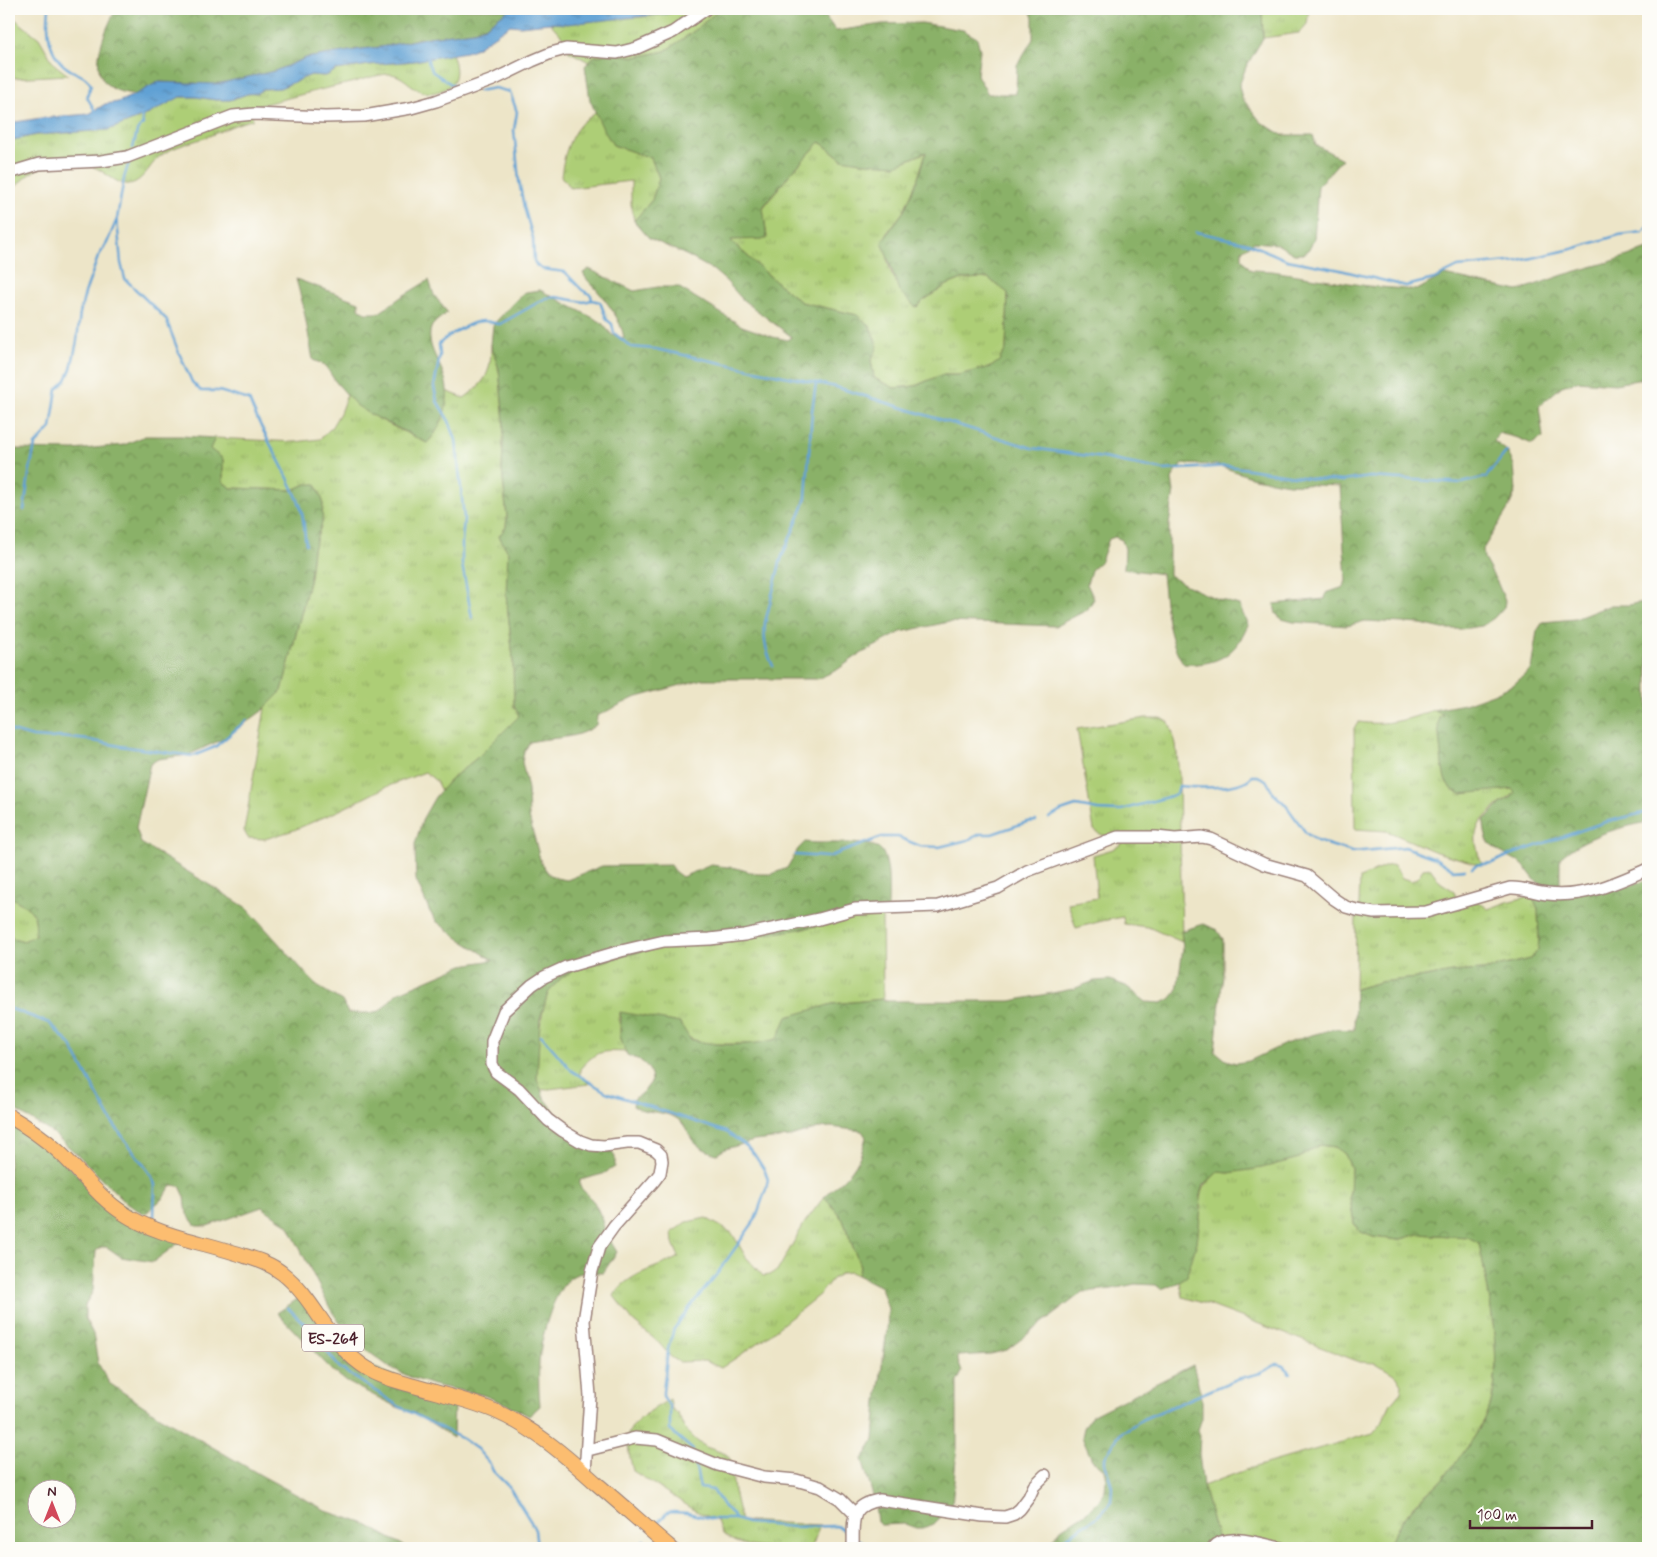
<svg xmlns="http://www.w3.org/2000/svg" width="1657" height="1557" viewBox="0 0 1657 1557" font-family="Mynerve,sans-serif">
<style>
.grass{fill:url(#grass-tufts);stroke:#7c7650}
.forest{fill:url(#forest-crowns);stroke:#6a6849;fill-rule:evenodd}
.water{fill:url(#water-ripples);stroke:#566080}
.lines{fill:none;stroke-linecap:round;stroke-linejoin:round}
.stream{stroke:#61a1d4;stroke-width:2.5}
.minor-casing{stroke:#9c827a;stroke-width:14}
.major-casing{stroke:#9c827a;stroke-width:16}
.minor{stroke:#fff;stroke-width:11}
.major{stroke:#fcbd6f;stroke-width:14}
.labels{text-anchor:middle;stroke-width:4;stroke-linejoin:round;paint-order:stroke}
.shield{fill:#fdfcf7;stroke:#806168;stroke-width:1}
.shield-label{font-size:16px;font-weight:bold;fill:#4a1f2b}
</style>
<defs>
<pattern id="grass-tufts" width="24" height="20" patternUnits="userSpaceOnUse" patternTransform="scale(1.25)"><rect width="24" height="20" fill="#adce76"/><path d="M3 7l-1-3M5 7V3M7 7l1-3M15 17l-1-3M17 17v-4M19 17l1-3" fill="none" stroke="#96b066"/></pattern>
<pattern id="forest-crowns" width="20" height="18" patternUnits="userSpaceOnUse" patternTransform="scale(1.25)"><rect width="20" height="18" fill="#8ab167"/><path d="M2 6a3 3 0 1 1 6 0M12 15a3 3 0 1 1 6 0" fill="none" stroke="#738f55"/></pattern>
<pattern id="water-ripples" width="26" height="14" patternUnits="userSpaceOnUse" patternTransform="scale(1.25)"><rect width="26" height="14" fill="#61a1d4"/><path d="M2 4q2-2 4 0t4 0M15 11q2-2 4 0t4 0" fill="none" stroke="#5283ac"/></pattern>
</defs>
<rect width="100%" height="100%" fill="#fdfcf7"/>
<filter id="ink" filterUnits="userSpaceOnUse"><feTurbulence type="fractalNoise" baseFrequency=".02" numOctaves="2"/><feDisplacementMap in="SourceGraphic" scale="10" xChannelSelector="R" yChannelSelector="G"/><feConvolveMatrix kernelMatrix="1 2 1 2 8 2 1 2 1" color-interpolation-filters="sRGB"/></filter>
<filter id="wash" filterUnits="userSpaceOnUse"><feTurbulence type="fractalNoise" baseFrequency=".0096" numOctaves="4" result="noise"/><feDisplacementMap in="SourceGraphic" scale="20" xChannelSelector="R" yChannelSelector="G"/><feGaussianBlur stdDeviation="1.12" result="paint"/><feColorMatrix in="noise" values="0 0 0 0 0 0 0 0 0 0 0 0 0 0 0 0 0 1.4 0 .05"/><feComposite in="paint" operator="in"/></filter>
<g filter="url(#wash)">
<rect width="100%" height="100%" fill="#ede5c8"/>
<!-- grass -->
<path class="grass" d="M 684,9 L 720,9 L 693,32 L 665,51 L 636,57 L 610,53 L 593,57 L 589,62 L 568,51 L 572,47 L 550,23 C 566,24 580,21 596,20 C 625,17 656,19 684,9 Z
M 1262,9 L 1309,9 L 1307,24 L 1299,33 L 1263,38 Z
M 9,10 L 16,20 L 39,38 L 54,64 L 68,75 L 12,78 L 9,73 Z
M 452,54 C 458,69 459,85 440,91 C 414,100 408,73 388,74 C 375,75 362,80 350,83 C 317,90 285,99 253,107 L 252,120 C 236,123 224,130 209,136 C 194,142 177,145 163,154 C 151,161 145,181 130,184 C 120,186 108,175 100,170 C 82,160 52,161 34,171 C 24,177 16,186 9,194 L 9,141 L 36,135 L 108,130 L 149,114 L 179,97 L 196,97 L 216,100 L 230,100 L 247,94 L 257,93 L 263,89 L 280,88 L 311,75 L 324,76 L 328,75 L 336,70 L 369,65 L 414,61 Z
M 595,112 L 613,145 L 651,158 L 659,178 L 652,200 L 634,221 L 631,204 L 631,181 L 570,188 L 566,181 L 561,177 C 563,159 568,139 580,125 C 584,119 591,118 595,112 Z
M 820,142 L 842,159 L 896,165 L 927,152 L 917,181 L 904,211 L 887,233 L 888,262 L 892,275 L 917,306 L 924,300 L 947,285 L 962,279 L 988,278 L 1008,292 L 1006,349 L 999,362 L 991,367 L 958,375 L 941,375 L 915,386 L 894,388 L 874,378 L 871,360 L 857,315 L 801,302 L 774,280 L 733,243 L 730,240 L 767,237 L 763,208 L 789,175 Z
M 491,345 L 499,369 L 504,421 L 502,470 L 507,517 L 506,527 L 499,536 L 508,552 L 506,595 L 513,658 L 514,705 L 519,716 L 478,757 L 451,779 L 441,791 L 436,781 L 425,772 L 386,787 L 338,811 L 294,830 L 265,839 L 248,838 L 244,831 L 265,708 L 282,691 L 310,577 L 313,549 L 322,523 L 323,501 L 306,484 L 293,490 L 231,488 L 223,482 L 223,459 L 209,449 L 215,438 L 295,442 L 320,439 L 331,428 L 340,413 L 347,394 C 367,417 400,429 427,443 C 441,429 446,411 446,391 L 464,398 C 487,382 491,371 491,345 Z
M 1433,710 L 1443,715 C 1442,741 1437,766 1451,789 L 1484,791 L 1513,789 L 1515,792 C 1511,798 1506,799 1500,804 C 1473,825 1471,834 1482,865 L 1436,852 L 1387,831 L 1355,829 L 1354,728 L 1359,722 C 1385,726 1409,720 1433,710 Z
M 1146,718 L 1160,718 L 1169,722 L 1176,744 L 1179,776 L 1182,942 L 1148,927 L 1124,924 L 1123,917 L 1102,921 L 1076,928 L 1068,903 L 1097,898 L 1093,855 L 1113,849 L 1122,844 L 1120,838 L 1102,835 L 1094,830 L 1077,729 Z
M 1394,865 L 1402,878 L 1412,881 L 1418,877 L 1423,869 L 1430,868 L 1440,882 L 1454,891 L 1456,898 L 1462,902 L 1479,902 L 1488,909 L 1510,901 L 1531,896 L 1538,908 L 1539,939 L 1538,950 L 1531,959 L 1483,970 L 1452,972 L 1426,977 L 1380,982 L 1355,989 L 1356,915 L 1359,904 L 1360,878 L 1386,866 Z
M 9,896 C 29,909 38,909 35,935 L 24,941 L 9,937 Z
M 882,912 L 883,999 L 832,1004 L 777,1039 L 755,1044 L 706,1044 L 620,1013 L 620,1036 L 626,1052 C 601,1051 597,1050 580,1069 L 580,1075 L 589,1084 L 541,1090 L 537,1079 L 538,1036 L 544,1006 L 548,993 L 551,989 L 561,978 L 577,968 L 658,947 L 713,942 L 806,928 Z
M 1319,1145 L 1335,1147 L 1345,1154 L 1351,1168 L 1350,1198 L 1354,1223 L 1359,1231 L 1373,1237 L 1398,1240 L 1418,1234 L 1468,1237 L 1479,1243 C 1488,1290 1506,1367 1488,1412 C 1478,1436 1459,1458 1443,1478 C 1436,1487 1426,1493 1418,1501 C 1404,1516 1395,1530 1386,1548 L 1220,1548 L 1203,1486 L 1248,1469 L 1373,1433 L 1382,1422 L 1391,1403 L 1401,1391 L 1402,1384 L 1397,1376 L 1376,1363 L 1360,1362 L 1209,1305 L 1183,1297 L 1180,1282 L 1187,1276 L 1201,1209 C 1199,1192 1205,1183 1218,1172 L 1229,1173 L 1299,1158 Z
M 824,1197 L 830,1203 L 843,1220 L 860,1266 L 857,1275 L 850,1272 L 842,1273 L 832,1279 L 820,1294 L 764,1339 L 721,1368 L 705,1361 L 679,1362 L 671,1357 L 658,1342 L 633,1321 L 614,1296 C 625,1274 658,1268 679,1257 L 673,1243 L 672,1232 L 687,1222 L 706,1218 L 732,1233 L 746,1257 L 763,1276 L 770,1275 L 778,1270 L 805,1222 Z
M 670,1399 L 672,1409 L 678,1414 L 684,1428 L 697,1441 L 706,1447 L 726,1454 L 730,1459 L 734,1491 L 741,1521 L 820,1525 L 813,1544 L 809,1548 C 784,1548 744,1552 724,1535 C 720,1532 719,1526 717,1521 L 696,1511 L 633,1471 C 631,1462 626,1442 628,1435 C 632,1420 657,1407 670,1399 Z"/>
<!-- forest -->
<path class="forest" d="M 116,9 L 510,9 L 485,27 L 474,31 L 429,37 L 381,47 L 362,49 L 306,58 L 275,71 L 216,85 L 158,82 L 136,95 C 130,93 122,93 116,90 C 83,76 105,31 116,9 Z
M 720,9 L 820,9 L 836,31 L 882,24 L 922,23 L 963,30 L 977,38 L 980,50 L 977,75 L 988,94 L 1016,94 L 1017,65 L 1033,39 L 1033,18 L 1030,9 L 1262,9 L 1263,38 L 1246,67 L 1239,86 L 1242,98 L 1261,122 L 1282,135 L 1313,135 L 1316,145 L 1342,159 L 1318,186 L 1314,239 L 1310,248 L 1303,254 L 1294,254 L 1277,244 L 1254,242 L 1242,250 L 1242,259 L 1251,270 L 1272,271 L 1368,286 L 1417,290 L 1444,275 L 1518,291 L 1563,275 L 1616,260 L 1648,249 L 1648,378 L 1615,384 L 1577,381 L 1562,386 L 1539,406 L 1543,437 L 1532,444 L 1518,438 L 1498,433 L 1494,441 L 1507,451 L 1514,465 L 1516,491 L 1508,509 L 1483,549 L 1484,559 L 1498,584 L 1505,601 L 1504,607 L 1494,618 L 1482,626 L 1461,629 L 1443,629 L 1421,624 L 1365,621 L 1347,626 L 1293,622 L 1282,619 L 1276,614 L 1274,604 L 1325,599 L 1326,593 L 1344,587 L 1346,580 L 1340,486 L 1289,484 L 1254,478 L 1217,465 L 1183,464 L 1176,470 L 1172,480 L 1174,491 L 1169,525 L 1169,575 C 1191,589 1214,599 1239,605 L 1248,625 C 1244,632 1240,643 1233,649 C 1221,662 1202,665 1184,664 C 1167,641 1165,602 1162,574 L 1124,569 L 1125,549 L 1122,540 L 1115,537 L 1109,539 L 1101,561 L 1091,570 L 1087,584 L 1094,599 L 1087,610 L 1056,626 L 949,622 L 901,632 L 857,656 L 837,670 L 817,679 L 703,679 L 634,698 L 597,716 L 596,725 C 574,741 555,736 530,742 L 524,752 L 522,762 L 528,789 L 529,817 L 541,863 L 549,874 L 556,878 L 567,880 L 602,866 L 670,865 L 674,871 L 682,877 L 711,865 L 736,868 L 757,874 L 772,874 L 787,868 L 798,849 L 805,842 C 820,845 872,839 881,850 C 891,862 888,896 888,911 L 806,928 L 713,942 L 658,947 L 577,968 L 561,978 L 548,993 L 540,1019 L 537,1079 L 544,1097 L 555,1112 L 565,1130 L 609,1148 L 615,1157 L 615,1167 L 603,1174 L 580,1180 L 580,1187 L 594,1202 L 601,1216 L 605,1232 L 617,1252 L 603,1273 C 593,1273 582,1271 573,1276 C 553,1288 540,1341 539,1364 C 538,1378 539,1392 540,1406 L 529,1416 L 506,1404 L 483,1395 L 433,1385 L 410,1377 L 388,1366 L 369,1352 L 344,1329 L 331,1310 L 288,1225 L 262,1207 L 207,1226 L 196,1226 L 187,1214 L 185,1197 L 180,1186 L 172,1185 L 162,1199 L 145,1214 L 127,1204 L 78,1155 L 54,1134 L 9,1106 L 9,937 L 24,941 L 35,935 C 38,909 29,909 9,896 L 9,449 L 74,450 L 124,445 L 145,436 L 181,436 L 215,438 L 210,449 L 223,459 L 223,482 L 231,488 L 293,490 L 306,484 L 316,484 L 323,501 L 322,523 L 313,549 L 310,577 L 282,691 L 262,711 L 225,738 L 188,755 L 158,759 L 150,764 L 136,828 L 141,843 L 247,908 L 317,986 L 342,1001 L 348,1013 L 369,1013 L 380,1011 L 397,993 L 463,965 L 493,960 L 458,938 L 436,921 L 430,912 L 416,880 L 415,844 L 423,818 L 435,797 L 451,779 L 478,757 L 519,716 L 514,705 L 513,658 L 506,595 L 508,552 L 499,536 L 506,527 L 507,517 L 502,470 L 504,421 L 499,369 L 491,345 L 493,325 L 516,300 L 526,292 L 540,290 L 601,322 L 612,335 L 624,338 C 621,320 608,303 596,289 C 591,283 586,280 583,273 L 589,269 L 634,291 L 658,287 L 678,287 L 742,326 L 773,337 L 788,340 L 792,337 L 743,300 L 726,281 L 713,270 L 688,256 L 649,238 L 634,221 L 652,200 L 659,178 L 651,158 L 613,145 L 603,129 L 590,100 L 585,66 L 593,57 L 610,53 L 636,57 L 665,51 L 693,32 ZM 820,142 L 842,159 L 866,163 L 896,165 L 926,152 L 917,181 L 904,211 L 882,241 L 899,291 L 914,306 L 917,307 L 924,300 L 947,285 L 962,279 L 988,278 L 1008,293 L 1006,349 L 999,361 L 991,367 L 958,375 L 941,375 L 915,386 L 894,388 L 874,378 L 871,360 L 878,347 L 870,326 L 857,315 L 801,302 L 774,280 L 733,243 L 731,240 L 767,239 L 763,207 L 789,175 Z
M 296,279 L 359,302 L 359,308 L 365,313 L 379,313 L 401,297 L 429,280 L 434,295 L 447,312 C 442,318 434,321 431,328 C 425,347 443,365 446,383 C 451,404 441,429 427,443 L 370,414 L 356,405 L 335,381 L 325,365 L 313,360 L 303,305 Z
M 1648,601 L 1648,822 C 1618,828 1584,836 1560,858 L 1560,885 L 1550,890 C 1581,889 1620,894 1648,879 L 1648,1548 L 1386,1548 C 1395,1530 1406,1513 1421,1499 C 1428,1492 1437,1486 1443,1478 C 1459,1458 1478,1436 1488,1412 C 1506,1368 1488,1290 1479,1243 L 1468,1237 L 1418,1234 L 1398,1240 L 1373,1237 L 1359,1231 L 1354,1223 L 1350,1198 L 1351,1168 L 1345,1154 L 1335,1147 L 1319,1145 L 1299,1158 L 1262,1168 L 1229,1173 L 1218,1172 L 1204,1185 L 1200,1198 L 1201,1209 L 1197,1242 L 1187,1276 L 1180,1282 L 1161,1289 L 1156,1285 L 1135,1284 L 1112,1289 L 1083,1292 L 1007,1350 L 991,1354 L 958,1356 L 958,1361 L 962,1372 L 957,1382 L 957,1448 L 952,1505 L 934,1524 L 923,1528 L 916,1528 L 905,1524 L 881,1525 L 877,1522 L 874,1499 L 862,1459 L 868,1451 L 874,1439 L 877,1401 L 887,1330 L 888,1309 L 881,1287 L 857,1275 L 860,1266 L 843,1220 L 830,1203 L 824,1197 C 848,1175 858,1170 866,1137 L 862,1131 L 831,1127 L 820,1128 L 790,1137 L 754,1141 L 725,1149 L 717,1154 C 709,1152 698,1147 693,1141 C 687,1132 685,1122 674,1117 C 660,1110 646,1114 633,1106 L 634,1099 L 644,1091 L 652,1081 C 651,1065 642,1060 627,1055 L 620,1036 L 621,1018 L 620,1012 L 680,1023 L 690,1039 C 718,1047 748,1046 777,1039 L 787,1017 L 832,1004 L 883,999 L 886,1001 L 1011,1001 L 1073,989 L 1094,981 L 1110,980 L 1126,986 L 1146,1002 L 1162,1003 L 1170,999 L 1177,991 L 1183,948 L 1181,931 L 1204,924 L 1217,930 L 1223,939 L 1223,974 L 1215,1051 L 1226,1060 L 1236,1063 L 1249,1061 L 1285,1044 L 1308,1036 L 1334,1029 L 1354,1030 L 1355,989 L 1380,982 L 1426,977 L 1452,972 L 1483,970 L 1531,959 L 1538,950 L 1539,939 L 1538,908 L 1532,898 L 1549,890 C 1545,887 1540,884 1536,881 C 1531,876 1528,870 1523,865 C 1502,849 1484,854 1484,820 L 1502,803 L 1511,798 L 1515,792 L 1512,789 L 1461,794 L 1451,789 L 1445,779 L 1442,765 L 1438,725 L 1439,717 L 1443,715 L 1433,710 L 1465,704 L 1493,694 L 1513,685 L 1531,669 L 1537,631 L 1543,622 L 1575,619 L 1611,605 L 1629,605 Z
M 9,1120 L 21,1127 L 90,1185 L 180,1242 L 153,1262 L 121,1257 L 107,1247 L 101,1247 L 96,1251 L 93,1291 L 85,1305 L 85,1318 L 93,1334 L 98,1363 L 109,1383 L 159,1416 L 264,1477 L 329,1512 L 363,1523 L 408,1548 L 9,1548 ZM 38,1490 L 68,1490 L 68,1520 L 38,1520 Z
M 305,1294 L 361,1362 L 454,1401 L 453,1438 L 414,1413 L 397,1407 L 347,1382 L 332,1370 L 277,1313 Z
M 1193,1365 L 1202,1398 L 1202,1418 L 1198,1430 L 1200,1435 L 1199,1454 L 1203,1486 L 1220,1548 L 1047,1548 L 1061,1529 L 1088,1511 L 1101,1498 L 1105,1490 L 1106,1479 L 1104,1470 L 1092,1460 L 1082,1437 L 1084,1428 L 1091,1416 Z"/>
<!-- water -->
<path class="water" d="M 510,9 L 684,9 L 667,14 L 646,16 L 567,24 L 550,23 L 520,26 L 510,25 L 475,49 L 466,52 L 414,61 L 369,65 L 336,70 L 328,75 L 324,76 L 311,75 L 280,88 L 263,89 L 257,93 L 247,94 L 230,100 L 216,100 L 196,97 L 180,97 L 149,114 L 108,130 L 36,135 L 9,141 L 9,123 L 41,118 L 89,114 L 105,104 L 118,102 L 136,94 L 158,82 L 216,84 L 275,71 L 306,58 L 362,49 L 381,47 L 429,37 L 474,31 L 485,27 Z"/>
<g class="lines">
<!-- stream -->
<path class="stream" d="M 49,9 C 46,32 49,59 72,71 C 80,75 87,77 91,85 L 87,97 L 95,111
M 427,55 L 429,65 L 433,72 L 457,88
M 478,91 L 495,88 L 510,92 L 517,112 L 514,130 L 519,181 L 524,207 L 533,238 L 534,261 L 537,266 L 542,269 L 565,272 L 582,290 L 591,295 L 592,300
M 133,148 L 137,131 L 143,124 L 141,115
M 117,219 L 121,263 L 125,279 L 166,319 L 179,353 L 192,382 L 201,391 L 219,391 L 249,400 C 263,436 286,468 300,505 C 304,517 304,531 306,544
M 1196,232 L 1248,243 L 1287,260 L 1336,269 L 1406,286 L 1434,279 L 1458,267 L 1519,261 L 1572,249 L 1619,235 L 1643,232 L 1648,226
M 24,510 L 29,474 L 35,445 L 51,428 L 57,389 L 66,380 L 71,369 L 77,341 L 80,313 L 85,293 L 98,257 L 107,243 L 117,219 L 124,178 L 129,162
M 472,618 L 462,564 L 462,542 L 464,518 L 456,440 L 449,421 L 437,401 L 434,387 L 440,355 L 439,344 C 447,336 473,320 484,321 C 490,321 494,324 500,324 L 546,298 L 556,297 L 584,302 L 592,300 L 600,302 L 607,320 L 612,324 L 614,333 L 631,347 L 655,349 L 836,387 L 1032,448 L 1103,458 L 1164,470 L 1229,466 L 1314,479 L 1343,481 L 1370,477 L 1462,483 L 1486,477 L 1507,451
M 773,666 C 766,651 763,640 765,623 L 781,559 L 803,507 L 806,497 L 812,411 L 816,383
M 9,730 L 33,737 L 49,738 L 61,737 L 89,740 L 120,746 L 193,756 L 215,747 L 247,720
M 1049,818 L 1061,811 L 1076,806 L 1098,810 L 1118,811 L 1171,796 L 1177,793 L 1179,786 C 1195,788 1242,790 1252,776 L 1258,776 L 1266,780 L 1274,794 L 1285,804 L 1306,833 L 1317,841 L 1352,852 L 1405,847 L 1435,858 L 1453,870 L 1465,869
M 795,855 L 828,857 L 882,837 L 898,837 L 920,846 L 939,847 L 968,840 L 980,834 L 992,834 L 1027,822 L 1036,821
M 1472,868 L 1476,865 L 1492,863 L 1510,855 L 1605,822 L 1648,812
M 9,1008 L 49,1023 L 70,1044 L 112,1122 L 151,1175 L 155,1185 L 154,1217
M 541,1035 L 572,1071 L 606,1092 L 726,1132 L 744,1144 L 754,1154 L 765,1171 L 768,1179 L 766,1189 L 755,1220 L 717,1274 L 690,1307 L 674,1329 L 668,1349 L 663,1392 L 663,1396 L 670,1407 L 670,1430 L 693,1450
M 288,1308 L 305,1324 L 340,1368 L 400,1407 L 463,1439 L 477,1449 L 490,1464 L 493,1471 L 509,1487 L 531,1522 L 535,1530 L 537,1548
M 695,1462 L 700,1488 L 713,1490 L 724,1507 L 733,1514 L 735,1519
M 657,1523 L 667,1513 L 673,1512 L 687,1513 L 713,1519 L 735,1519 L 747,1523 L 792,1527 L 836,1526 L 840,1527 L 849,1535
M 858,1540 L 879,1548
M 638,1548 L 644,1540
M 1050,1548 L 1101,1514 L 1108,1506 L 1111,1501 L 1112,1487 L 1105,1463 L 1105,1458 L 1108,1452 L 1121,1433 L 1143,1419 L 1237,1379 L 1261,1373 L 1277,1364 L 1283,1366 L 1290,1373"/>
</g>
</g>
<g filter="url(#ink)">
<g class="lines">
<!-- minor casing -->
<g class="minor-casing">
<path id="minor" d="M 9,173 L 39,164 L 101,161 L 127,157 L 233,116 L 254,114 L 325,117 L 364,116 L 411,108 L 436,101 L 493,80 L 532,61 L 551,53 L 566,49 L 617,53 L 637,48 L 673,32 L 706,9
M 588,1450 L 635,1438 L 657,1440 L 718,1465 L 764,1477 L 796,1480 L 820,1487 L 840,1499 L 855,1514
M 585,1473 L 590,1396 L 584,1321 L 592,1271 L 599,1247 L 614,1226 L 654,1181 L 660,1173 L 662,1161 L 661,1155 L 656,1150 L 639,1143 L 627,1143 L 604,1146 L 591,1145 L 580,1141 L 563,1131 L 548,1120 L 519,1089 L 496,1072 L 492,1064 L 492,1041 L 504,1011 L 532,985 L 544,977 L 566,967 L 621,951 L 664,941 L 710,939 L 744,935 L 819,919 L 855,909 L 938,906 L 998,888 L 1027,871 L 1118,837 L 1156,837 L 1175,839 L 1202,837 L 1211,839 L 1264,864 L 1307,876 L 1334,899 L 1346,907 L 1357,910 L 1374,913 L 1426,912 L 1510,888 C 1524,887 1534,893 1548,894 C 1584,898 1616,883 1648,869
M 853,1548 C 854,1522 848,1505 880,1500 L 983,1516 L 1005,1517 L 1014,1514 L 1020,1509 L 1029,1497 L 1034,1486 L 1045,1475
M 1213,1548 C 1226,1531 1264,1545 1281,1548"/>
</g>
<!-- major casing -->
<g class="major-casing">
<path id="major" d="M 9,1116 C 26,1126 43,1137 58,1151 C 80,1171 98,1197 123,1213 C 159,1237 205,1242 245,1256 C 258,1260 271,1264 282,1273 C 317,1300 328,1345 368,1369 C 382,1378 398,1381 414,1386 C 441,1394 469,1400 495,1411 C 534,1428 566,1456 597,1484 C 622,1505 646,1527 671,1548"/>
</g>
<!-- minor -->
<use href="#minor" class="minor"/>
<!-- major -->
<use href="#major" class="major"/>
</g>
</g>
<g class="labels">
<!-- shield labels -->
<rect class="shield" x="302" y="1324.5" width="62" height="27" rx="4"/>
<g class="shield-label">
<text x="333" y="1344">ES-264</text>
</g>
</g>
<!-- margin -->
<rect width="1657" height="1557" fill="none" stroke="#fdfcf7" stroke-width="30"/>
<!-- north arrow -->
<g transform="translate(52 1504)"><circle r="24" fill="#fdfcf7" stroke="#b5a4a5"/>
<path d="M0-4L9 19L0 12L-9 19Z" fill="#d1495b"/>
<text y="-8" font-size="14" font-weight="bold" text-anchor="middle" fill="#4a1f2b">N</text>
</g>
<!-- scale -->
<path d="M1470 1520v8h122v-8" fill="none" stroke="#4a1f2b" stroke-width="2.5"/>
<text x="1477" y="1520" font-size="15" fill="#4a1f2b" stroke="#fdfcf7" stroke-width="4" paint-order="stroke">100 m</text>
</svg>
